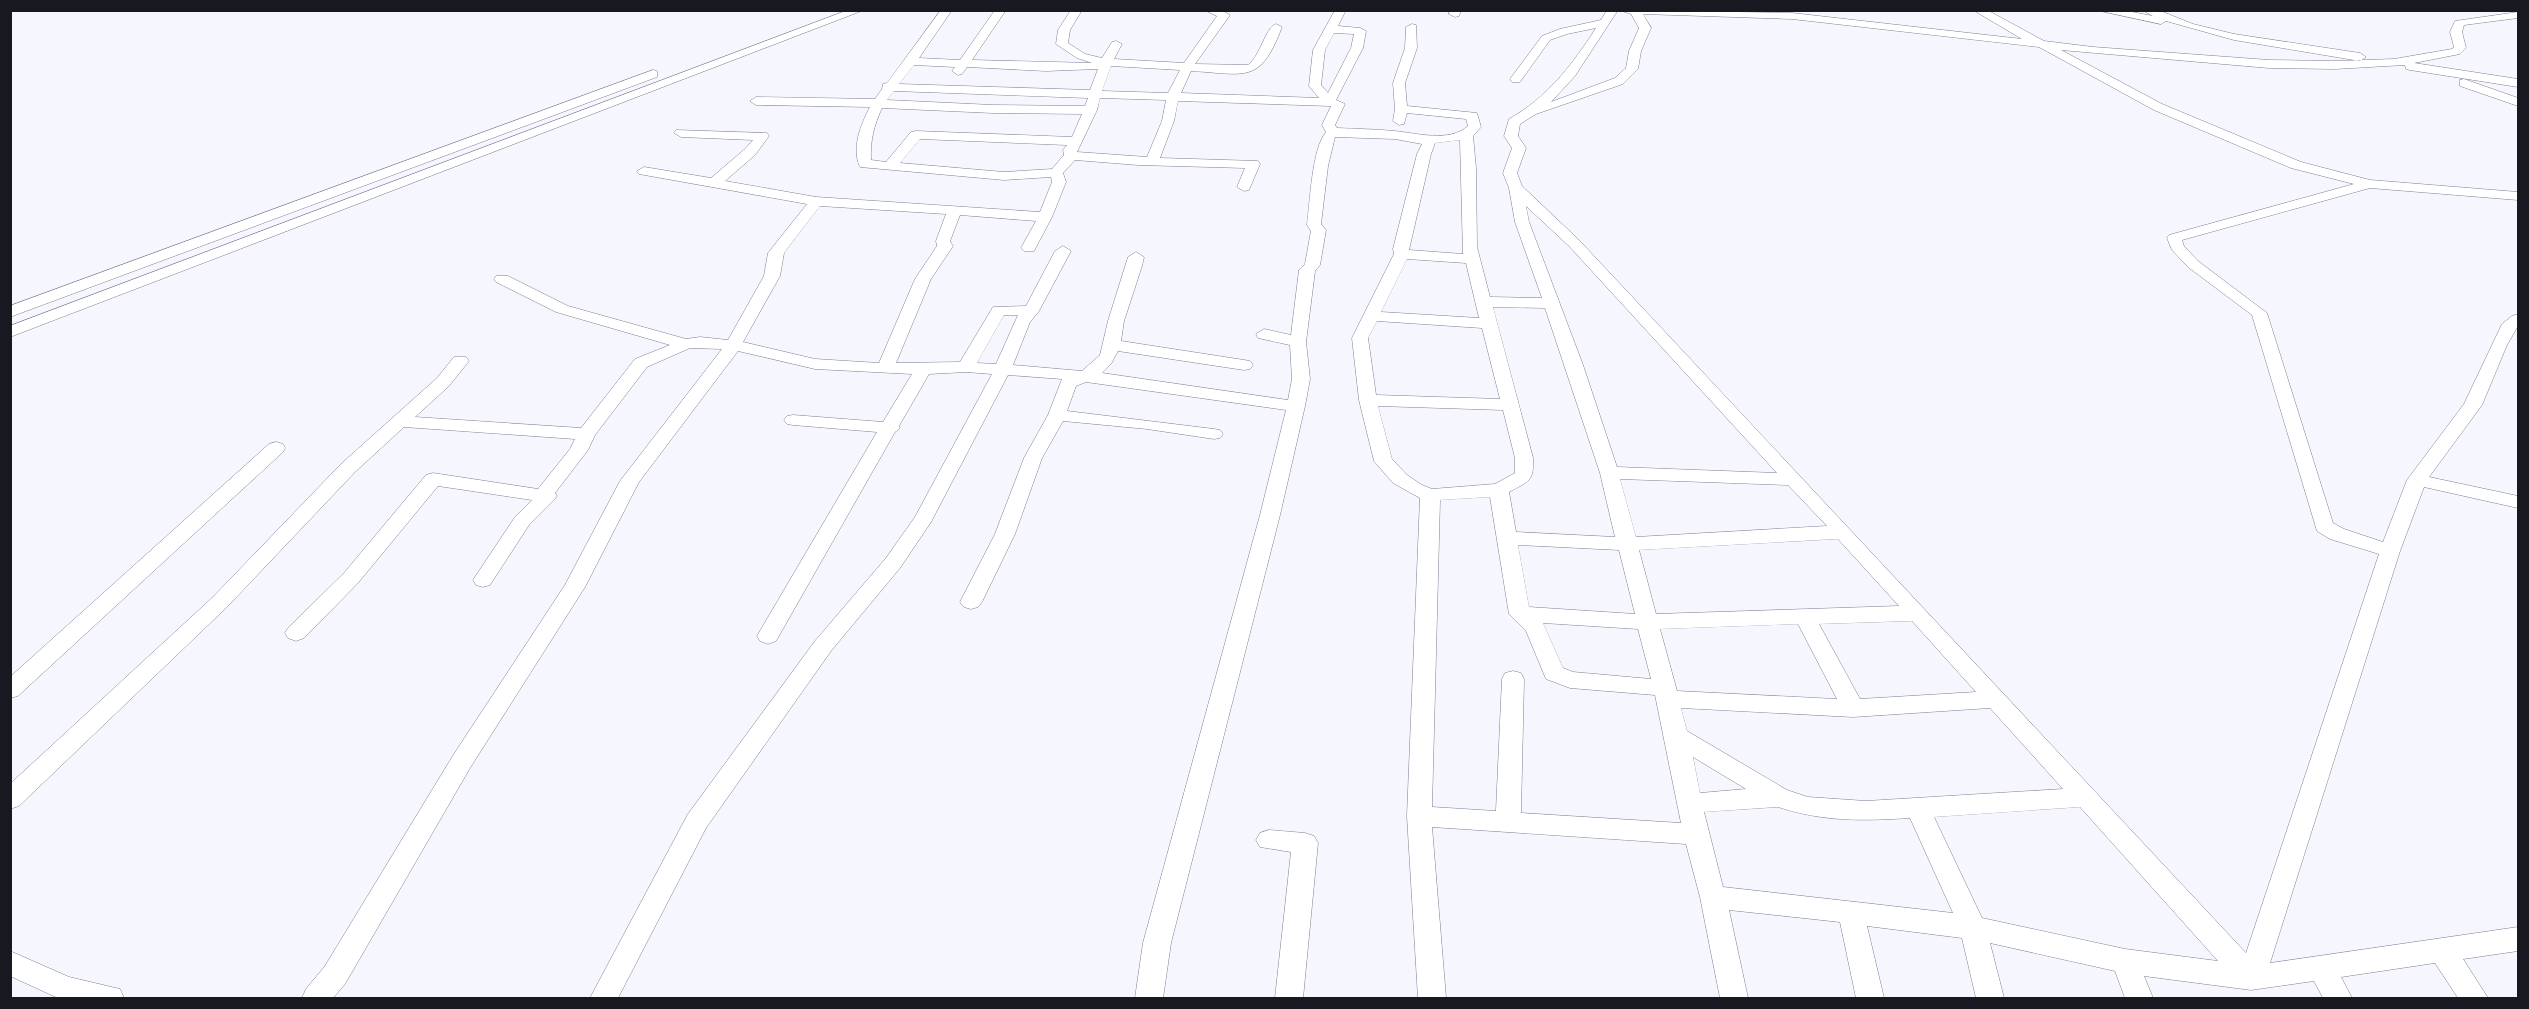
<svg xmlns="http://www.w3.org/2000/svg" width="2529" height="1009" viewBox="0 0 2529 1009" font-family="'Noto Serif',serif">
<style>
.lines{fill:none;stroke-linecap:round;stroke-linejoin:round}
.minor-casing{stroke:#7d7f92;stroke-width:1}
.minor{fill:#fff;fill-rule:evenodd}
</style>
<rect width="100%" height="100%" fill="#f5f6fe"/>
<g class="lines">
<!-- minor casing -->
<g class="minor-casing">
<path id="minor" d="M 848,10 L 864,10 L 10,337 L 10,326 Z
M 941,10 L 952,10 L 919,58 L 960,60 L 995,10 L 1006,10 L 972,60 L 1092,63 L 1077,58 L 1056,44 L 1058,30 L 1071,10 L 1082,10 L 1070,30 L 1068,43 L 1085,54 L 1102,58 L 1112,42 L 1116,41 L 1122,44 L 1114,59 L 1184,63 L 1217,16 L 1204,10 L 1221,10 L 1230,15 L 1195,64 L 1248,65 C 1261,55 1265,28 1276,24 L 1282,27 C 1260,85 1246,74 1191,71 L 1181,93 L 1319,98 L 1309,86 L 1313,50 L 1335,10 L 1346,10 L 1338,26 L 1360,28 L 1366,31 L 1363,48 L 1336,100 L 1345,104 L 1335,125 L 1337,128 C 1356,129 1375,129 1394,131 C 1417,133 1449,143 1468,126 L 1466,119 L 1407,113 L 1404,124 L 1399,125 L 1393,121 L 1395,109 L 1393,83 L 1405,48 L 1406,27 L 1412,24 L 1416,25 L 1417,48 L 1405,83 L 1407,106 L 1477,113 L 1481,127 L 1473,136 L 1476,168 L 1477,247 L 1490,297 L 1542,298 L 1515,222 L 1509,188 L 1503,173 L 1512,148 L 1504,136 L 1509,119 C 1548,97 1572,65 1596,28 L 1567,34 L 1550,40 L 1520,82 L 1512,82 L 1510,79 L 1542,36 L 1560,29 L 1601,20 L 1607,10 L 1618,10 L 1575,76 L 1551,102 L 1615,78 L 1626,68 L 1629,51 L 1639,28 L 1631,14 L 1619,10 L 1792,13 L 2022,39 L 1973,10 L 1987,10 L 2044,41 L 2093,47 L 2269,60 L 2335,61 L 2394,59 L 2452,49 L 2454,47 L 2450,32 L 2455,21 L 2518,12 L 2518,18 L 2464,25 L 2462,32 L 2466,48 L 2460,54 L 2414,63 L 2518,79 L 2518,87 L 2410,70 L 2406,69 L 2405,65 L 2335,69 L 2269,68 L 2061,50 L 2162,104 L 2301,162 L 2370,180 L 2518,192 L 2518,200 L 2370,188 L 2182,240 L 2184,246 L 2198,261 L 2267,313 L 2333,523 L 2344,529 L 2383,542 L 2407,480 L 2464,404 L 2502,324 L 2512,316 L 2518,314 L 2518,326 L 2507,345 L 2482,405 L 2429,477 L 2518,496 L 2518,508 L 2424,487 L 2400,551 L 2270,963 L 2518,927 L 2518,951 L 2463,959 L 2488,998 L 2458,998 L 2435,963 L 2341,977 L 2352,998 L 2323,998 L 2314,981 L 2251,990 L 2144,976 L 2153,998 L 2125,998 L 2115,971 L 1990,943 L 2004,998 L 1976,998 L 1962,938 L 1867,926 L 1884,998 L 1856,998 L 1840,922 L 1729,910 L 1748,998 L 1720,998 L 1700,897 L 1686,844 L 1432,827 L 1446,998 L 1418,998 L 1407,816 L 1420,498 L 1393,483 L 1374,461 L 1359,400 L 1352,338 L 1394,254 L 1393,249 L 1417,154 L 1422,144 L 1395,139 L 1335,137 L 1328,166 L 1321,224 L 1326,230 L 1320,265 L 1315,271 L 1306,342 L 1310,379 L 1305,406 L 1280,515 L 1171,943 L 1163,998 L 1135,998 L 1143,943 L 1260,515 L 1286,410 L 1086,382 L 1076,386 L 1067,411 L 1214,429 L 1220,430 L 1223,434 L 1220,438 L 1214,439 L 1147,429 L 1063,421 L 1042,458 L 1015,534 L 982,602 L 978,607 L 971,609 L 964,607 L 960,602 L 995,534 L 1024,458 L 1048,415 L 1062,379 L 1008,375 L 931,522 L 900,568 L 831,651 L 706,828 L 618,998 L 590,998 L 688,814 L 815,641 L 886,558 L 915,517 L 992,374 L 966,372 L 929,374 L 899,426 L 900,428 L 895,432 L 776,641 L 768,644 L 760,641 L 757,636 L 877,432 L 793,425 L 787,424 L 784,420 L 787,416 L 793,415 L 883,422 L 912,374 L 815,369 L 738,351 L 639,482 L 585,587 L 470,768 L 345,984 L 333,998 L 302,998 L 306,989 L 325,966 L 454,754 L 565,585 L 620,481 L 722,349 L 690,348 L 647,367 L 595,435 L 588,450 L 555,493 L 557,496 L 554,500 L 529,525 L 490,585 L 483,587 L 476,585 L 473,580 L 515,517 L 532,500 L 438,486 L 358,583 L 304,638 L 296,641 L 288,638 L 285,633 L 288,628 L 344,573 L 426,475 L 433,473 L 538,489 L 570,449 L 575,439 L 404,427 L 355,472 L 227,607 L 19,806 L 10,809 L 10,784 L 213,597 L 341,464 L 437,378 L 454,357 L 466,357 L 469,361 L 449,386 L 415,417 L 581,428 L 635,359 L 670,345 L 556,312 L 496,282 L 494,279 L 496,276 L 508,276 L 568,306 L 686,339 L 700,337 L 728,340 L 764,276 L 768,253 L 807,204 L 639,174 L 637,171 L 644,167 L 711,178 L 745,149 L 753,140 L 681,137 L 674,133 L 676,130 L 767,133 L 769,136 L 755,155 L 725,181 L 816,197 L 1040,212 L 1052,182 L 1051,177 L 1004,180 L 860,167 C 851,148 861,124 870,107 L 756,105 L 750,101 L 756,97 L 875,99 L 882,89 L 883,84 L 887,83 ZM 1643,14 L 1792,19 L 2039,47 L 2154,110 L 2291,168 L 2354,184 L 2169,235 L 2167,238 L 2172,250 L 2188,267 L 2252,315 L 2317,531 L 2330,539 L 2379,554 L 2246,953 L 1579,240 L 1522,186 L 1517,173 L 1526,148 L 1518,136 L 1520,124 L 1536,114 L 1623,84 L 1638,69 L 1641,51 L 1651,28 ZM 1334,33 L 1354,34 L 1351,48 L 1328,93 L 1321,85 L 1325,50 ZM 914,65 L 955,67 L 952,71 L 958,75 L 962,74 L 967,67 L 1046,71 L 1098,69 L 1090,90 L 899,84 ZM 1111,66 L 1180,70 L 1168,93 L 1102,91 ZM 894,91 L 1088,98 L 1085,106 L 993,105 L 887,100 ZM 1100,98 L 1166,100 L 1162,121 L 1147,157 L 1077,152 L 1097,110 ZM 1178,101 L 1331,106 L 1322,125 L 1326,132 C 1312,148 1310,202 1307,225 L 1311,231 L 1305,264 L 1299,270 L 1291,335 L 1264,329 L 1256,334 L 1258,338 L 1290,345 L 1292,379 L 1288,400 L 1102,373 L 1111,364 L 1118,351 L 1244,370 L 1250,369 L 1253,365 L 1250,361 L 1244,360 L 1121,341 L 1124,321 L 1142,266 L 1144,257 L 1136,252 L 1128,257 L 1108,321 L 1100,355 L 1082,371 L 1013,365 L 1030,322 L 1039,311 L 1071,251 L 1063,246 L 1055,251 L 1026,306 L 993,307 L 960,362 L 896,363 L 931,279 L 953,246 L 950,241 L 960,215 L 1036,221 L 1021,248 L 1024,251 L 1034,251 L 1052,217 L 1066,182 L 1063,173 L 1075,160 L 1138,165 L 1245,168 L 1237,187 L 1244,191 L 1249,190 L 1260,164 L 1258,161 L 1160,158 L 1174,121 ZM 882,108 L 993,113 L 1082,114 L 1072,137 L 916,131 L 911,132 L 886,162 L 871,160 C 870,141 874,125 882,108 ZM 920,139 L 1067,145 L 1063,150 L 1064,155 L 1052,169 L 1004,172 L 900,163 ZM 1460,140 L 1463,254 L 1409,250 L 1431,154 L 1435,143 ZM 820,206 L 946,214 L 936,241 L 937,246 L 915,279 L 879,363 L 815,359 L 743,342 L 780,276 L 784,253 ZM 1526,206 L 1569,246 L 1777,473 L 1617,467 L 1583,365 L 1529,222 ZM 1407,259 L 1466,263 L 1479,318 L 1381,312 ZM 1493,307 L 1545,308 L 1600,473 L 1615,537 L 1516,532 L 1509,492 C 1529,481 1534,482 1533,458 ZM 1004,315 L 1018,315 L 996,364 L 977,363 ZM 1377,321 L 1482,328 L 1500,399 L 1376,395 L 1368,338 ZM 1378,406 L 1503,410 L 1515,458 L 1515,473 L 1495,484 L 1432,489 L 1422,485 L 1407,475 L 1392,459 ZM 1620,479 L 1788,485 L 1827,526 L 1636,537 ZM 1490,497 L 1509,614 L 1526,631 L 1546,679 L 1570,688 L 1655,695 L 1681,823 L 1521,813 L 1524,679 L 1521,673 L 1513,671 L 1505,673 L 1502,679 L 1496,811 L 1432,807 L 1440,500 ZM 1838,539 L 1899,606 L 1656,614 L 1639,550 ZM 1518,545 L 1619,550 L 1635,614 L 1529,607 ZM 1912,621 L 1976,692 L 1860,699 L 1819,624 ZM 1543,623 L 1638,629 L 1651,679 L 1573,672 L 1563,668 ZM 1798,624 L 1837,699 L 1677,691 L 1660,629 ZM 1681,708 L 1853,717 L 1990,708 L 2063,789 L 1866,801 L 1808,797 L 1787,790 L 1687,731 ZM 1693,757 L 1746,789 L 1700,793 ZM 1778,807 C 1824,822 1863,821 1910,818 L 1953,913 L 1723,887 L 1704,812 ZM 2080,807 L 2218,961 L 2125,949 L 1982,918 L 1934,817 Z
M 1450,10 L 1461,10 L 1459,16 L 1455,17 L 1449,14 Z
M 2096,10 L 2122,10 L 2153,16 L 2142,10 L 2158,10 L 2193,24 L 2234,34 L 2360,53 L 2366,57 L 2360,61 L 2234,40 L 2166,21 L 2161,24 Z
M 653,70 L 657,71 L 657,77 L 10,317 L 10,306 Z
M 2464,79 L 2518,98 L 2518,106 L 2460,86 L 2460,80 Z
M 276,442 L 283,444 L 285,448 L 283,452 L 18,696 L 10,698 L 10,677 L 269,444 Z
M 1269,830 L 1305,833 L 1314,836 L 1318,843 L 1303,998 L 1275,998 L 1291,852 L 1260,847 L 1256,840 L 1260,833 Z
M 10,951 L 69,977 L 120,989 L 124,998 L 58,998 L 10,976 Z"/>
</g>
<!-- minor -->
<use href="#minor" class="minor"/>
</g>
<!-- border -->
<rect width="2529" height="1009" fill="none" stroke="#181820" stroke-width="24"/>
</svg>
